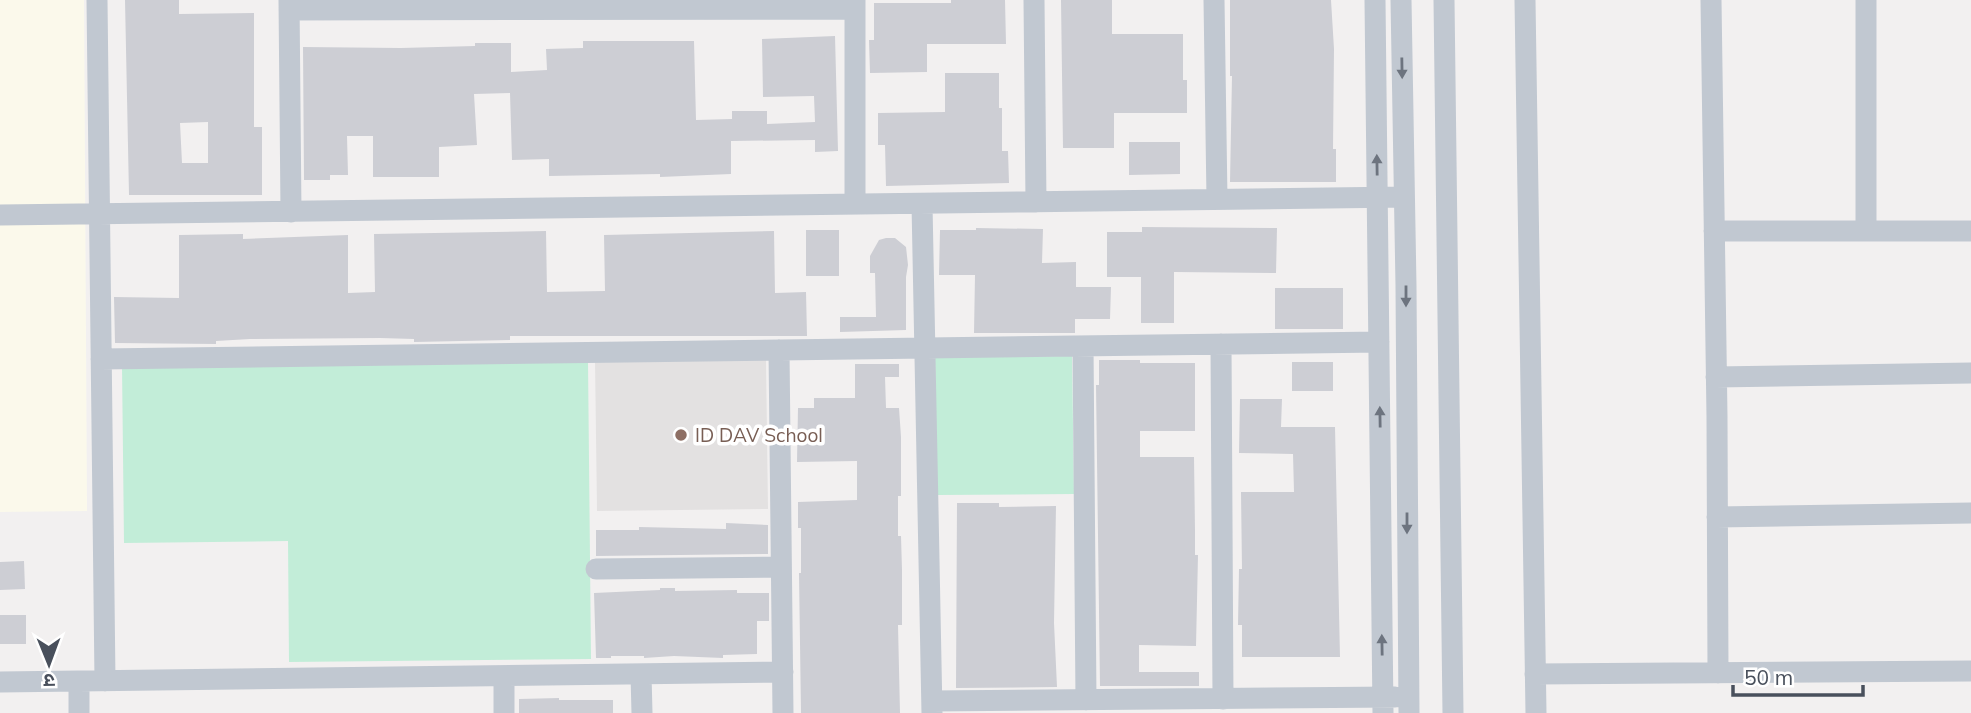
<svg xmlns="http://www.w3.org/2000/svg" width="1971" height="713" viewBox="0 0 1971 713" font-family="Mulish,'Noto Sans Devanagari',sans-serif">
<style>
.commercial{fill:#fbf9eb}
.education{fill:#e3e1e1}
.green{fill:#c2edd8}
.building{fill:#cdced4;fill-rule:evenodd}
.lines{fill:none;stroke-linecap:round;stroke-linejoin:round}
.minor{stroke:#c1c8d1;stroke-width:21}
.oneway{fill:#6d747f}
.education-dot{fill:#8d6e63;stroke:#fff;stroke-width:2.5}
.labels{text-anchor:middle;stroke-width:7;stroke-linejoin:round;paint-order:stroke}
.education-label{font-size:19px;fill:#785e54;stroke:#fff;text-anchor:start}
</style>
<rect width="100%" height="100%" fill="#f2f0f0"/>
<!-- commercial -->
<path class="commercial" d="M 0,0 L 84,0 L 87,511 L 0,512 Z"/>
<!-- education -->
<path class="education" d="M 766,359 L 768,509 L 597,511 L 595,361 Z"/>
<!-- green -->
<path class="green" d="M 1072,356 L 1074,494 L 937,495 L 935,357 Z
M 588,361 L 591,659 L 289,662 L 288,541 L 124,543 L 122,366 Z"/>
<!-- building -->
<path class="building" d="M 125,0 L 179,0 L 179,14 L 254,13 L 254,127 L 262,127 L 262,195 L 129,195 ZM 208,122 L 208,163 L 182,163 L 180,123 Z
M 951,0 L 1005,0 L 1006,44 L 927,44 L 927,72 L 870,73 L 869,40 L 874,40 L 874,3 L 951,3 Z
M 1061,0 L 1112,0 L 1112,34 L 1183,34 L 1183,80 L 1187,80 L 1187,113 L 1114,113 L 1114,148 L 1063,148 Z
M 1230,0 L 1331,0 L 1334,49 L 1333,149 L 1336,149 L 1336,182 L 1230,182 L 1232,76 L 1230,76 Z
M 835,36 L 838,151 L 815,152 L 815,140 L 731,141 L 731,174 L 660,177 L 660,174 L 549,176 L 549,159 L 512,160 L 510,93 L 474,94 L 477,145 L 439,147 L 439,177 L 373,177 L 373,136 L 347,136 L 348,175 L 330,175 L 330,180 L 304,180 L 303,47 L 401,48 L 475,46 L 475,43 L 511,43 L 511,72 L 547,70 L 546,49 L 583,48 L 583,41 L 694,41 L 696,120 L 732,119 L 732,111 L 767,111 L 767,124 L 815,122 L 814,96 L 763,97 L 762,39 Z
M 945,73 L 999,73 L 999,108 L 1002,108 L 1002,151 L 1008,151 L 1009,183 L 886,186 L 885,145 L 878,145 L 878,113 L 945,112 Z
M 1129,142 L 1180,142 L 1180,174 L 1129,175 Z
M 1142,227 L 1277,228 L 1276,273 L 1174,272 L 1174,323 L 1141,323 L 1141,277 L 1107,277 L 1107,232 L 1142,232 Z
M 976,228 L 1043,229 L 1042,263 L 1076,262 L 1076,287 L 1111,287 L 1110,319 L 1075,319 L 1075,333 L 974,333 L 975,275 L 939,275 L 940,230 L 976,230 Z
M 806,230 L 839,230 L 839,276 L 806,276 Z
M 546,231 L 547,292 L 605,291 L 604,235 L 774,231 L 775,293 L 806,292 L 807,336 L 510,336 L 510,340 L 414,342 L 414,339 L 380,338 L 250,339 L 216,341 L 216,344 L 115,343 L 114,297 L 179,298 L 179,235 L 243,234 L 243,239 L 348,235 L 348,293 L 375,292 L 374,234 Z
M 886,238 L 895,238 L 906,247 L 908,265 L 906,277 L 906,330 L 840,332 L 840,317 L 876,317 L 875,273 L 870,273 L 870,256 L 879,240 Z
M 1275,288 L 1343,288 L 1343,329 L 1275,329 Z
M 1099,360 L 1140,360 L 1140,363 L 1195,363 L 1195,431 L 1140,431 L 1140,457 L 1194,457 L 1195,530 L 1195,555 L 1198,555 L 1196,646 L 1139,645 L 1139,672 L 1199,672 L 1199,686 L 1100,686 L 1096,385 L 1099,385 Z
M 1292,362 L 1333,362 L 1333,391 L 1292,391 Z
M 855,364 L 899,364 L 899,377 L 885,377 L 886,408 L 899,408 L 901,437 L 901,496 L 898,496 L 898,536 L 901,536 L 902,570 L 902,625 L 898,625 L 900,713 L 801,713 L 799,573 L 801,573 L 801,528 L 798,528 L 798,502 L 857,500 L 857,461 L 797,462 L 798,408 L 814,408 L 814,398 L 855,398 Z
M 1240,399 L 1282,399 L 1281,427 L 1335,427 L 1340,657 L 1242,657 L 1242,625 L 1238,625 L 1239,569 L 1242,569 L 1241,492 L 1294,492 L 1293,454 L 1239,453 Z
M 957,503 L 999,503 L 999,507 L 1056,506 L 1054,623 L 1057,687 L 956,688 Z
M 726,523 L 768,525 L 768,554 L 596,556 L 596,530 L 639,530 L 639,527 L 726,529 Z
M 24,561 L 25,589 L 0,590 L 0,562 Z
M 660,588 L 675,588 L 675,591 L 737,590 L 737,593 L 769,593 L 769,621 L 757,621 L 757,654 L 723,655 L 723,658 L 674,656 L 644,658 L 644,656 L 611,656 L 611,658 L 596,658 L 594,593 L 660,590 Z
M 0,615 L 26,615 L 26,644 L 0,644 Z
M 559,698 L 559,700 L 613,700 L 613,713 L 519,713 L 519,699 Z"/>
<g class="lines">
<!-- minor -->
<path class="minor" d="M 97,0 L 105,681
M 289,0 L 291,212
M 855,0 L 855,204
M 1034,0 L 1036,202
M 1214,0 L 1217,199
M 1375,0 L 1383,713
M 1401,0 L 1406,286 L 1409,713
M 1444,0 L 1453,713
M 1525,0 L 1536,713
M 1711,0 L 1717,417 L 1718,673
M 289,10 L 855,9
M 922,204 L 932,713
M 0,215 L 1404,197
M 1714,231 L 1971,231
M 1866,231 L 1866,0
M 1221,344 L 1223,699
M 1083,346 L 1086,700
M 779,350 L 783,713
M 101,359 L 1379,342
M 1716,377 L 1971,373
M 1717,517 L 1971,513
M 596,569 L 781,567
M 641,674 L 642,713
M 1535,674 L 1971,671
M 79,681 L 79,713
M 0,682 L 783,672
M 932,701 L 1395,697
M 504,713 L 504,676"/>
</g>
<!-- one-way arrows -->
<defs><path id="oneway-solid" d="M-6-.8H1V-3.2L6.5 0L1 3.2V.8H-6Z" transform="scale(1.75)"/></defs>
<g class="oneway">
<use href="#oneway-solid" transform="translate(1402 68) rotate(89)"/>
<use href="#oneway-solid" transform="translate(1377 165) rotate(-91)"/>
<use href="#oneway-solid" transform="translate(1406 296) rotate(90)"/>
<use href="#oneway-solid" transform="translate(1380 417) rotate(-91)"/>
<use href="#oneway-solid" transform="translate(1407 523) rotate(90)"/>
<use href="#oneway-solid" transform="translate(1382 645) rotate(-91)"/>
</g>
<!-- markers -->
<circle class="education-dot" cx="681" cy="435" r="7"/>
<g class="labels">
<!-- education labels -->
<g class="education-label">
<text x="695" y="442">ID DAV School</text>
</g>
</g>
<!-- north arrow -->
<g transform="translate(49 664) rotate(179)" stroke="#ffffff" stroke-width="5" paint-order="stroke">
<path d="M0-5L12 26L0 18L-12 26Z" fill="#49505c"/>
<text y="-10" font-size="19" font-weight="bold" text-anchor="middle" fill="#49505c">उ</text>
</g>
<!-- scale -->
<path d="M1733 685v10h130v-10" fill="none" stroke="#49505c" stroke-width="3.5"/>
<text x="1744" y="685" font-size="21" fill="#49505c" stroke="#ffffff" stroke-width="5" paint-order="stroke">50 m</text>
</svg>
